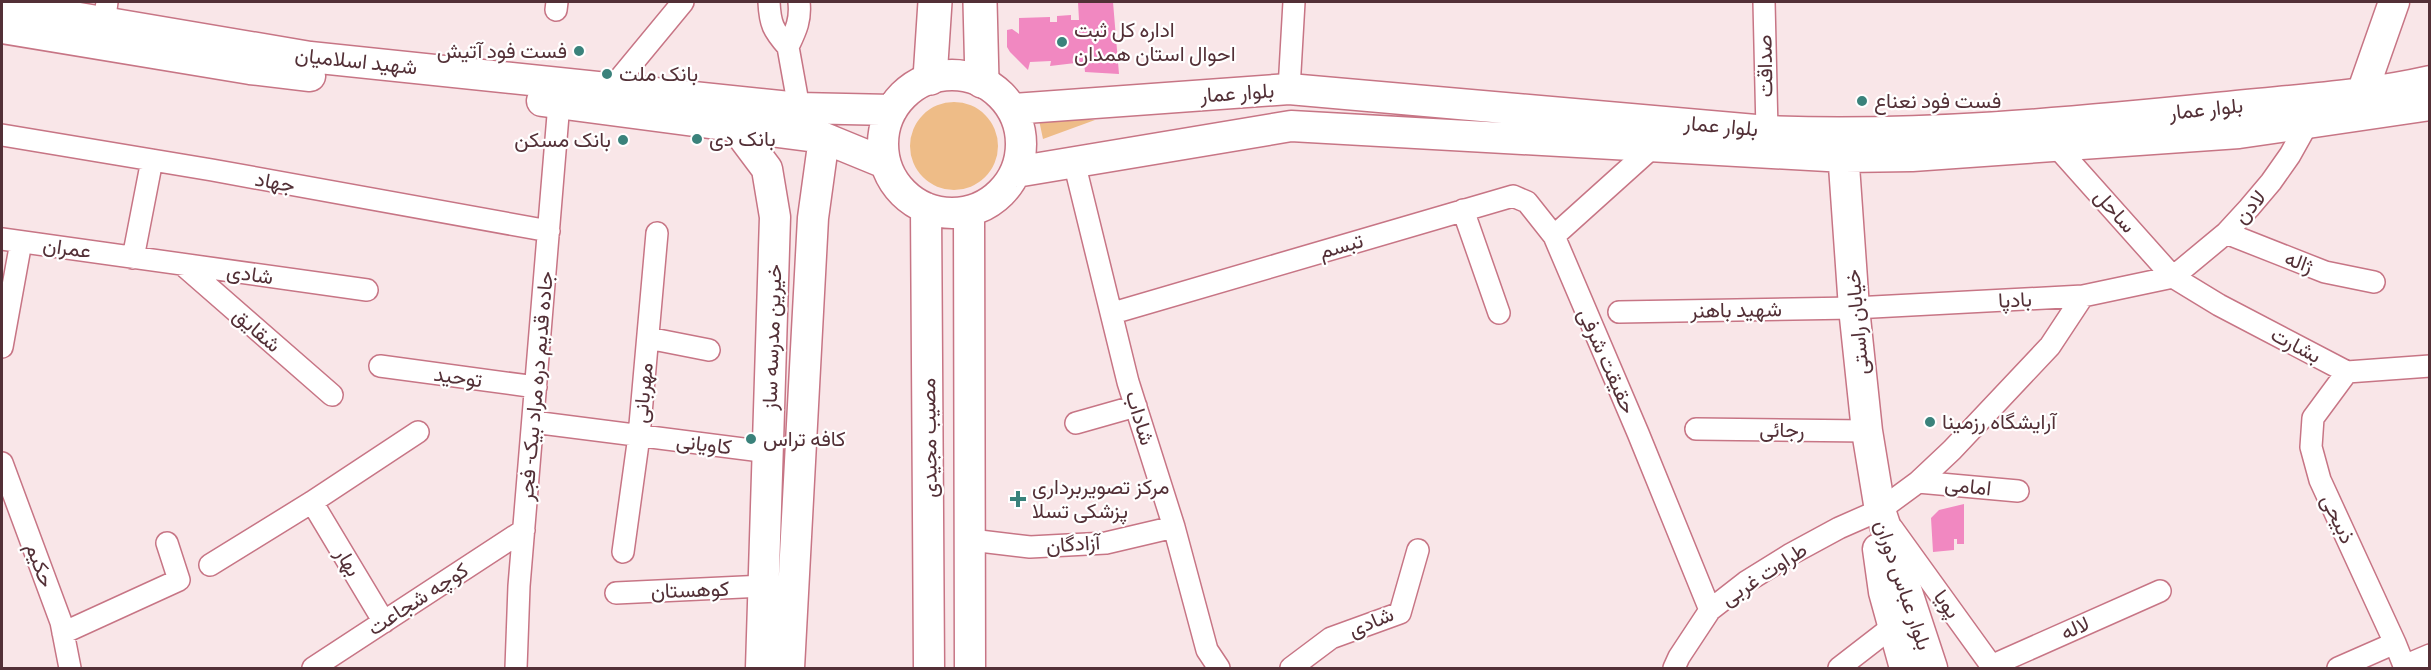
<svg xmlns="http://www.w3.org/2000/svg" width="2431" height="670" viewBox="0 0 2431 670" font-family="'PT Sans Narrow',Vazirmatn,sans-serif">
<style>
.green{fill:#eebc87}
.building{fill:#f188c1}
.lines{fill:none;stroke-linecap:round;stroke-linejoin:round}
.street-casing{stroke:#c77585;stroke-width:24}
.secondary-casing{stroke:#c77585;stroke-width:33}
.primary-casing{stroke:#c77585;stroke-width:36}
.street{stroke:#fff;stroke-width:21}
.secondary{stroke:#fff;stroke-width:30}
.primary{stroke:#fff;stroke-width:33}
.poi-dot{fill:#3a827b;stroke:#fff;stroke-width:2}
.labels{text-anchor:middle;stroke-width:4.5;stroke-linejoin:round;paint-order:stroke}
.poi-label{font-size:21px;fill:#533037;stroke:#fff;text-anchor:start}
.street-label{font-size:21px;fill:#533037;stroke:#fff}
</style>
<rect width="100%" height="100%" fill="#f9e6e8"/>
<!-- green -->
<path class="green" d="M910 146a44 44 0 1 1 88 0a44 44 0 1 1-88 0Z
M 1039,120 L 1095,120 L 1043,139 Z"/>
<!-- building -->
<path class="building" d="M 1078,2 L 1113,2 L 1119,74 L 1085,72 L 1084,62 L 1050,66 L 1051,61 L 1030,62 L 1028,70 L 1010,52 L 1007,47 L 1007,30 L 1012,29 L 1019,34 L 1019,18 L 1050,17 L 1050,22 L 1057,22 L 1057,16 L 1071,15 L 1071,20 L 1079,20 Z
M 1964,504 L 1964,544 L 1957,544 L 1957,539 L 1954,539 L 1954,550 L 1933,552 L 1931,518 L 1939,510 Z"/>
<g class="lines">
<!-- street casing -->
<g class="street-casing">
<path id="street" d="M 769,2 C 770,24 773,30 788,47
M 1764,2 L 1767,131
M 556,10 L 557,2
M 104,24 L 107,2
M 788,47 L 799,108
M 788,47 C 796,30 801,20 799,2
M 612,88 L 683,2
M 1289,89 L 1294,2
M 2,135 L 212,170 L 549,231
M 1654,146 L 1554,236 L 1638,433 L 1710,610
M 2056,146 L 2173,277 L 2219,305 L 2347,372 L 2430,366
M 1074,162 L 1128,382 L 1174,527 L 1207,650 L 1219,668
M 1463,210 L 1499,313
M 2226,233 L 2325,272 L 2374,282
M 2,239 L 367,290
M 133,258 L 152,160
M 182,264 L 332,395
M 1619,312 L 1854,308 L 2083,296 L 2173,277 L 2226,233 L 2249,208 L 2271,182 L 2290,155 L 2309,121
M 1113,313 L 1513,196 L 1527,202 L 1554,236
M 648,338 L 709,350
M 2,347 L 21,242
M 380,366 L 536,387
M 2347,372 L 2313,418 L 2311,447 L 2320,480 L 2395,643 L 2405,668
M 533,422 L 768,452
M 1076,423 L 1136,406
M 1696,429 L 1867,431
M 2,463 L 61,622 L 70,668
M 1918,482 L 2018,491
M 312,502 L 384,622
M 1892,528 L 1993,668
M 971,540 L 1030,547 L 1106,543 L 1174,527
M 623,552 L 639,436 L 657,233
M 210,565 L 312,502 L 418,432
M 616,593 L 765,586
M 63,633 L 179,580 L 167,543
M 1991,666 L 2160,591
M 2404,666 L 2430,655
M 313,668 L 524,530
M 516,668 L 519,586 L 559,103
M 1291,668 L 1331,638 L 1400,613 L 1418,550
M 1674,668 L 1679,657 L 1710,610 L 1746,582 L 1791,554 L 1839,528 L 1880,510 L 1918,482 L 1952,450 L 2050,346 L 2083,296
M 1839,668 L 1892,627
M 2338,668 L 2395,643"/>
</g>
<!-- secondary casing -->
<g class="secondary-casing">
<path id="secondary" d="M 2,5 L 310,57 L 799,108 L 892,110
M 2,28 L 250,69 L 310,76
M883 144a69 69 0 1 1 138 0a69 69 0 1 1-138 0Z
M 542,101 L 824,138 L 885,163
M 1013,109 L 1289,89 L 1767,131 C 1916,137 2069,123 2217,108 C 2288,100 2360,97 2430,81
M 2366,110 L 2362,93 L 2394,2
M 734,125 L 767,169 L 775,217 L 761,668
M 1842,137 L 1854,308 L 1867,431 L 1880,510 L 1932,668
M 1016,172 L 1291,126 L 1845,157 L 1912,156 L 2239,133 L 2430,105
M 926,208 L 929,668
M 969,211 L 970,668
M 1878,549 L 1884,592 L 1905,668
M 789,668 L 813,218 L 824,138"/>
</g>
<!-- primary casing -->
<g class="primary-casing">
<path id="primary" d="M 980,2 L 982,81
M 930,78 L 935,2"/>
</g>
<!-- street -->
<use href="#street" class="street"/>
<!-- secondary -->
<use href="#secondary" class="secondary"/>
<!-- primary -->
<use href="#primary" class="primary"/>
</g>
<!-- markers -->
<g class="poi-dot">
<circle cx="1062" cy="42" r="6"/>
<circle cx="579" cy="51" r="6"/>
<circle cx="607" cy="74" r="6"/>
<circle cx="1862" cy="101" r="6"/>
<circle cx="697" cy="139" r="6"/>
<circle cx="623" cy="140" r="6"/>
<circle cx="1930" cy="422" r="6"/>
<circle cx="751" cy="439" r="6"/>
<path d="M1015 490h6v6h6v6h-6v6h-6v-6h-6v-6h6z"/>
</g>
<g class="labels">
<!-- poi labels -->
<g class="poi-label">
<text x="1074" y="37">اداره کل ثبت<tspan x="1074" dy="24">احوال استان همدان</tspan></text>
<text x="567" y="58" text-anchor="end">فست فود آتیش</text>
<text x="619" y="81">بانک ملت</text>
<text x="1874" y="108">فست فود نعناع</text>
<text x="709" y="146">بانک دی</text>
<text x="611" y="147" text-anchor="end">بانک مسکن</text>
<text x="1942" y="429">آرایشگاه رزمینا</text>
<text x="763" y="446">کافه تراس</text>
<text x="1032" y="494">مرکز تصویربرداری<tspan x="1032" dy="24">پزشکی تسلا</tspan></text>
</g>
<!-- street labels -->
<g class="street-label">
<text transform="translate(356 61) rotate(6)" y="7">شهید اسلامیان</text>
<text transform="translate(1765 66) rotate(-91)" y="7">صداقت</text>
<text transform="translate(1237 93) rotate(-4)" y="7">بلوار عمار</text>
<text transform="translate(2206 109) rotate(-6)" y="7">بلوار عمار</text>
<text transform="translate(1721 126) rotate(5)" y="7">بلوار عمار</text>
<text transform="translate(275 182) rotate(10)" y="7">جهاد</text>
<text transform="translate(2250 207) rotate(-48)" y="7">لادن</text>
<text transform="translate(2115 211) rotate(48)" y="7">ساحل</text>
<text transform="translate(1341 246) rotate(-16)" y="7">تبسم</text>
<text transform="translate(67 248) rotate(8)" y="7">عمران</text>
<text transform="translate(2299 262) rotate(20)" y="7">ژاله</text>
<text transform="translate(250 274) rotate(8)" y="7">شادی</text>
<text transform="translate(2015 300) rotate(-3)" y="7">بادپا</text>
<text transform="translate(1736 310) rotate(-1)" y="7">شهید باهنر</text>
<text transform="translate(1857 322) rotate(-95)" y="7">خیابان راستی</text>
<text transform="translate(257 330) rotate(41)" y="7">شقایق</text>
<text transform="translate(772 337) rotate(-88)" y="7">خیرین مدرسه ساز</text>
<text transform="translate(2296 345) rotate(28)" y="7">بشارت</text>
<text transform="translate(1607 361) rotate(66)" y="7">حقیقت شرفی</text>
<text transform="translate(458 377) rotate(8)" y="7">توحید</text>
<text transform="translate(536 386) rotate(-85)" y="7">جاده قدیم دره مراد بیک- فجر</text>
<text transform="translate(643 393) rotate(-85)" y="7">مهربانی</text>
<text transform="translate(1140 418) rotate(73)" y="7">شاداب</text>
<text transform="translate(1782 430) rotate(1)" y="7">رجائی</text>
<text transform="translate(929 438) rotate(-91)" y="7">مصیب مجیدی</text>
<text transform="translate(704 444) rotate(7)" y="7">کاویانی</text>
<text transform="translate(1968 486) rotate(6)" y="7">امامی</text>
<text transform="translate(2338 519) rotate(65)" y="7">ذبیحی</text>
<text transform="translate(1073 544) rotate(-4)" y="7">آزادگان</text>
<text transform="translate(348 562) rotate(59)" y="7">بهار</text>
<text transform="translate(40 565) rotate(69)" y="7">حکیم</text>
<text transform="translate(1764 574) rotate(-33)" y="7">طراوت غربی</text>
<text transform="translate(1903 585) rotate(71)" y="7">بلوار عباس دوران</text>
<text transform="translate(690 590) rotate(-2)" y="7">کوهستان</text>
<text transform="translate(418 599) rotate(-33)" y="7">کوچه شجاعت</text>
<text transform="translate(1947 604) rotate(54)" y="7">پویا</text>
<text transform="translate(1371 622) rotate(-23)" y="7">شادی</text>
<text transform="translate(2075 628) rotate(-24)" y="7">لاله</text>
</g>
</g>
<!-- border -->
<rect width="2431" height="670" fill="none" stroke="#533037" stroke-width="6"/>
</svg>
